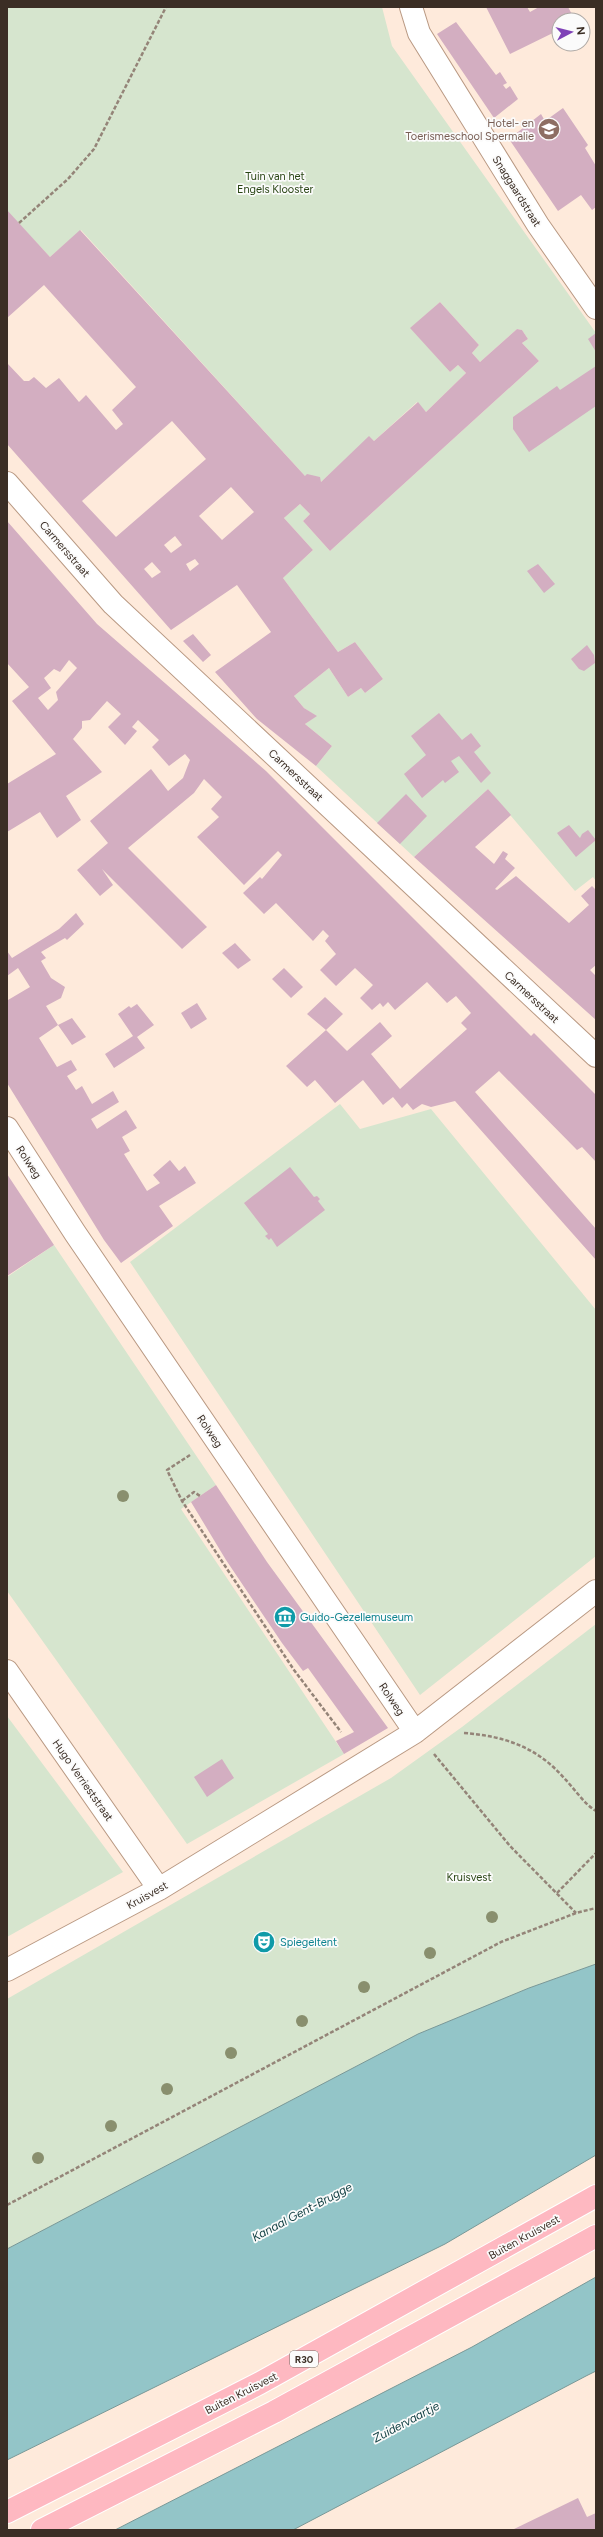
<svg xmlns="http://www.w3.org/2000/svg" width="603" height="2537" viewBox="0 0 603 2537" font-family="Figtree,sans-serif">
<style>
.green{fill:#d6e5ce}
.water{fill:#93c5c8;stroke:#799897}
.building{fill:#d3aec1;fill-rule:evenodd}
.lines{fill:none;stroke-linecap:round;stroke-linejoin:round}
.minor-casing{stroke:#b99983;stroke-width:24}
.major-casing{stroke:#fff;stroke-width:24}
.path{stroke:#948478;stroke-width:2.5;stroke-dasharray:4 2;stroke-linecap:butt}
.minor{stroke:#fff;stroke-width:22}
.major{stroke:#feb8c1;stroke-width:22}
.tree{fill:#898f6e}
.labels{text-anchor:middle;stroke-width:3.5;stroke-linejoin:round;paint-order:stroke}
.shield{fill:#fbfbfb;stroke:#756c65;stroke-width:1}
.shield-label{font-size:10px;font-weight:bold;fill:#3b2e25}
.education-label{font-size:11px;fill:#785e54;stroke:#fbfbfb;text-anchor:end}
.park-label{font-size:11px;fill:#294514;stroke:#fbfbfb}
.street-label{font-size:11px;fill:#3b2e25;stroke:#fbfbfb}
.culture-label{font-size:11px;fill:#0d838f;stroke:#fbfbfb;text-anchor:start}
.water-label{font-size:12px;font-style:italic;fill:#144245;stroke:#fbfbfb}
</style>
<rect width="100%" height="100%" fill="#feeadb"/>
<!-- green -->
<path class="green" d="M 7,7 L 382,7 L 392,46 L 596,333 L 596,881 L 593,877 L 575,891 L 488,789 L 414,857 L 316,766 L 332,746 L 305,724 L 316,716 L 304,708 L 294,696 L 329,668 L 348,697 L 361,688 L 365,693 L 383,679 L 355,642 L 338,652 L 283,578 L 313,550 L 284,518 L 300,504 L 310,514 L 303,521 L 330,551 L 539,361 L 522,343 L 528,339 L 522,330 L 517,329 L 480,362 L 472,353 L 479,345 L 440,302 L 411,328 L 450,372 L 458,365 L 466,373 L 426,412 L 417,402 L 374,441 L 369,437 L 321,482 L 319,477 L 305,476 L 81,230 L 50,257 L 7,211 Z
M 340,1104 L 360,1129 L 431,1109 L 596,1310 L 596,1556 L 420,1695 L 130,1262 Z
M 54,1245 L 216,1485 L 181,1509 L 344,1754 L 187,1844 L 7,1591 L 7,1277 Z
M 596,1624 L 596,1964 L 529,1988 L 418,2034 L 7,2249 L 7,1999 L 391,1778 L 462,1727 Z
M 7,1716 L 123,1872 L 7,1937 Z"/>
<!-- water -->
<path class="water" d="M 596,1964 L 596,2155 L 445,2244 L 7,2460 L 7,2249 L 418,2034 L 529,1988 Z
M 596,2277 L 596,2371 L 586,2376 L 293,2530 L 115,2530 L 472,2347 Z"/>
<!-- building -->
<path class="building" d="M 486,7 L 527,7 L 530,12 L 539,7 L 568,7 L 575,20 L 559,20 L 559,30 L 510,54 Z
M 456,22 L 496,75 L 500,72 L 507,83 L 503,85 L 506,89 L 510,86 L 518,99 L 494,118 L 437,34 Z
M 563,108 L 588,145 L 585,148 L 596,166 L 596,207 L 592,210 L 581,195 L 558,211 L 509,139 L 541,114 L 545,121 Z
M 7,210 L 50,257 L 80,230 L 305,476 L 307,474 L 320,477 L 321,482 L 369,436 L 374,441 L 418,402 L 426,412 L 466,373 L 458,365 L 450,372 L 410,328 L 440,302 L 479,345 L 472,353 L 480,362 L 517,329 L 522,330 L 528,339 L 522,343 L 539,361 L 330,551 L 303,521 L 310,514 L 300,504 L 284,518 L 313,550 L 283,578 L 338,652 L 355,642 L 383,679 L 365,693 L 361,688 L 348,697 L 329,668 L 294,696 L 304,708 L 317,716 L 305,724 L 332,746 L 316,766 L 257,719 L 215,672 L 271,632 L 237,585 L 171,630 L 7,444 L 7,363 L 24,381 L 29,381 L 34,377 L 46,388 L 59,378 L 79,402 L 86,395 L 116,430 L 123,424 L 112,410 L 136,387 L 44,285 L 7,318 ZM 172,421 L 206,459 L 116,537 L 82,501 ZM 231,487 L 254,512 L 222,540 L 199,516 ZM 175,536 L 182,545 L 171,553 L 164,545 ZM 195,559 L 199,564 L 190,571 L 186,564 ZM 152,562 L 161,572 L 152,578 L 144,569 Z
M 596,333 L 596,352 L 588,339 Z
M 596,366 L 596,406 L 529,452 L 513,429 L 513,417 L 557,386 L 560,390 Z
M 7,521 L 97,624 L 266,771 L 531,1036 L 534,1033 L 596,1095 L 596,1162 L 582,1147 L 577,1150 L 499,1071 L 475,1092 L 596,1229 L 596,1260 L 455,1101 L 431,1107 L 422,1104 L 413,1110 L 407,1103 L 402,1108 L 393,1097 L 383,1105 L 363,1080 L 335,1103 L 315,1080 L 307,1087 L 286,1066 L 326,1030 L 307,1014 L 325,997 L 343,1014 L 326,1030 L 347,1051 L 380,1022 L 392,1036 L 371,1054 L 400,1089 L 467,1029 L 461,1023 L 471,1013 L 456,996 L 447,1003 L 427,982 L 395,1010 L 388,1002 L 383,1007 L 380,1003 L 372,1010 L 360,998 L 373,985 L 355,968 L 336,986 L 320,970 L 336,954 L 325,941 L 329,936 L 323,930 L 313,941 L 276,903 L 264,914 L 243,893 L 260,877 L 262,879 L 282,855 L 278,851 L 244,885 L 197,837 L 219,817 L 211,809 L 222,797 L 204,779 L 194,793 L 128,848 L 207,927 L 182,949 L 102,869 L 113,885 L 100,896 L 77,870 L 108,843 L 90,821 L 151,769 L 168,791 L 183,778 L 190,760 L 185,754 L 169,766 L 152,747 L 159,740 L 138,720 L 132,727 L 137,731 L 125,745 L 108,727 L 121,714 L 107,701 L 90,720 L 82,721 L 82,728 L 73,739 L 102,772 L 66,796 L 81,820 L 57,838 L 40,812 L 7,832 L 7,784 L 56,754 L 12,701 L 29,687 L 7,663 ZM 69,660 L 77,668 L 56,692 L 58,700 L 48,710 L 38,698 L 51,688 L 44,678 L 54,669 L 60,672 Z
M 538,564 L 555,584 L 544,593 L 527,571 Z
M 193,634 L 211,655 L 203,662 L 183,641 Z
M 587,645 L 594,655 L 595,663 L 584,671 L 579,669 L 571,659 Z
M 439,713 L 462,740 L 471,733 L 481,746 L 474,752 L 491,773 L 481,783 L 459,756 L 451,761 L 459,772 L 445,783 L 443,780 L 422,798 L 404,774 L 426,755 L 411,736 Z
M 488,789 L 511,815 L 475,847 L 494,864 L 503,851 L 508,854 L 505,859 L 515,868 L 495,889 L 497,890 L 516,876 L 569,923 L 589,905 L 581,896 L 592,886 L 596,890 L 596,965 L 590,970 L 596,976 L 596,1020 L 414,857 Z
M 406,794 L 427,816 L 400,844 L 377,823 Z
M 569,825 L 580,838 L 582,834 L 588,830 L 596,840 L 576,857 L 557,833 Z
M 76,913 L 84,924 L 67,940 L 65,938 L 41,952 L 46,958 L 41,961 L 51,978 L 65,987 L 61,998 L 46,1006 L 58,1025 L 72,1018 L 86,1037 L 72,1045 L 58,1025 L 39,1038 L 57,1067 L 71,1060 L 77,1070 L 67,1076 L 76,1090 L 82,1086 L 92,1104 L 113,1091 L 119,1102 L 91,1119 L 97,1129 L 126,1110 L 137,1128 L 122,1137 L 130,1151 L 124,1154 L 147,1191 L 160,1183 L 153,1175 L 170,1160 L 179,1171 L 185,1166 L 196,1183 L 159,1206 L 173,1226 L 121,1263 L 104,1240 L 7,1083 L 7,999 L 8,1000 L 30,987 L 18,968 L 7,976 L 7,951 L 12,958 L 59,929 Z
M 235,943 L 251,960 L 238,969 L 222,953 Z
M 284,968 L 303,987 L 291,998 L 272,979 Z
M 197,1003 L 207,1019 L 191,1029 L 181,1013 Z
M 137,1004 L 154,1025 L 137,1037 L 145,1048 L 114,1068 L 105,1054 L 133,1036 L 118,1014 L 129,1006 L 131,1008 Z
M 290,1167 L 314,1197 L 317,1196 L 320,1199 L 318,1201 L 325,1210 L 277,1247 L 271,1238 L 269,1240 L 265,1236 L 268,1234 L 244,1203 Z
M 7,1174 L 54,1245 L 7,1276 Z
M 216,1485 L 267,1562 L 388,1728 L 344,1754 L 336,1741 L 354,1732 L 308,1668 L 303,1671 L 282,1643 L 226,1560 L 191,1502 Z
M 222,1759 L 234,1778 L 207,1797 L 194,1777 Z
M 578,2498 L 587,2517 L 596,2513 L 596,2530 L 512,2530 Z"/>
<g class="lines">
<!-- minor casing -->
<g class="minor-casing">
<path id="minor" d="M 411,7 L 419,33 L 538,225 L 596,308
M 7,483 L 113,604 L 596,1056
M 7,1128 L 75,1233 L 415,1732
M 7,1671 L 159,1889
M 7,1970 L 159,1889 L 415,1732 L 596,1591"/>
</g>
<!-- major casing -->
<g class="major-casing">
<path id="major" d="M 7,2512 L 260,2383 L 596,2196
M 42,2530 L 274,2412 L 596,2236"/>
</g>
<!-- path -->
<path class="path" d="M 19,223 L 68,179 L 94,149 L 166,7
M 190,1455 L 167,1470 L 182,1501 L 294,1670 L 341,1732
M 182,1501 L 194,1492 L 200,1496
M 464,1733 C 504,1736 537,1747 564,1778 C 574,1788 584,1804 596,1811
M 434,1754 L 510,1846 L 576,1913
M 557,1893 L 596,1853
M 7,2205 L 501,1942 L 576,1913 L 596,1908"/>
<!-- minor -->
<use href="#minor" class="minor"/>
<!-- major -->
<use href="#major" class="major"/>
</g>
<!-- trees -->
<g class="tree">
<circle cx="123" cy="1496" r="6"/>
<circle cx="492" cy="1917" r="6"/>
<circle cx="430" cy="1953" r="6"/>
<circle cx="364" cy="1987" r="6"/>
<circle cx="302" cy="2021" r="6"/>
<circle cx="231" cy="2053" r="6"/>
<circle cx="167" cy="2089" r="6"/>
<circle cx="111" cy="2126" r="6"/>
<circle cx="38" cy="2158" r="6"/>
</g>
<!-- icons -->
<defs>
<g id="school-disc" transform="scale(1.15)"><circle r="9.5" fill="#8d6e63" stroke="#fbfbfb"/><path d="M0-5L7-2L0 1L-7-2ZM-4 1L0 2.5L4 1V4Q0 6-4 4Z" fill="#fff"/></g>
<g id="museum-disc" transform="scale(1.15)"><circle r="9.5" fill="#0f9aa8" stroke="#fbfbfb"/><path d="M0-6L6-3V-2H-6V-3ZM-5-1h2V3h-2ZM-1-1h2V3h-2ZM3-1h2V3H3ZM-6 4H6V6H-6Z" fill="#fff"/></g>
<g id="theatre-disc" transform="scale(1.15)"><circle r="9.5" fill="#0f9aa8" stroke="#fbfbfb"/><path d="M-5-5.5Q0-4 5-5.5V0Q5 5 0 6Q-5 5-5 0ZM-3.3-2.5H-1v1.5H-3.3ZM1-2.5H3.3v1.5H1ZM-2.8 1Q0 5.5 2.8 1Z" fill="#fff"/></g>
</defs>
<g fill-rule="evenodd">
<use href="#school-disc" x="549" y="129"/>
<use href="#museum-disc" x="285" y="1617"/>
<use href="#theatre-disc" x="264" y="1942"/>
</g>
<g class="labels">
<!-- shield labels -->
<rect class="shield" x="290" y="2351" width="28" height="16" rx="3"/>
<g class="shield-label">
<text x="304" y="2363">R30</text>
</g>
<!-- education labels -->
<g class="education-label">
<text x="534" y="127">Hotel- en<tspan x="534" dy="13">Toerismeschool Spermalie</tspan></text>
</g>
<!-- park labels -->
<g class="park-label">
<text x="275" y="180">Tuin van het<tspan x="275" dy="13">Engels Klooster</tspan></text>
<text x="469" y="1881">Kruisvest</text>
</g>
<!-- street labels -->
<g class="street-label">
<text transform="translate(517 191) rotate(58)" y="4">Snaggaardstraat</text>
<text transform="translate(65 549) rotate(49)" y="4">Carmersstraat</text>
<text transform="translate(296 775) rotate(43)" y="4">Carmersstraat</text>
<text transform="translate(532 997) rotate(43)" y="4">Carmersstraat</text>
<text transform="translate(29 1162) rotate(57)" y="4">Rolweg</text>
<text transform="translate(210 1431) rotate(56)" y="4">Rolweg</text>
<text transform="translate(392 1699) rotate(56)" y="4">Rolweg</text>
<text transform="translate(83 1780) rotate(55)" y="4">Hugo Verrieststraat</text>
<text transform="translate(147 1895) rotate(-29)" y="4">Kruisvest</text>
<text transform="translate(524 2237) rotate(-29)" y="4">Buiten Kruisvest</text>
<text transform="translate(241 2393) rotate(-27)" y="4">Buiten Kruisvest</text>
</g>
<!-- culture labels -->
<g class="culture-label">
<text x="300" y="1621">Guido-Gezellemuseum</text>
<text x="280" y="1946">Spiegeltent</text>
</g>
<!-- water labels -->
<g class="water-label">
<text transform="translate(302 2212) rotate(-28)" y="4">Kanaal Gent-Brugge</text>
<text transform="translate(406 2422) rotate(-28)" y="4">Zuidervaartje</text>
</g>
</g>
<!-- border -->
<rect width="603" height="2537" fill="none" stroke="#3b2e25" stroke-width="16"/>
<!-- north arrow -->
<g transform="translate(571 32) rotate(83)"><circle r="19" fill="#fbfbfb" stroke="#aea9a5"/>
<path d="M0-3L7 15L0 10L-7 15Z" fill="#7f42b7"/>
<text y="-6" font-size="11" font-weight="bold" text-anchor="middle" fill="#3b2e25">N</text>
</g>
</svg>
